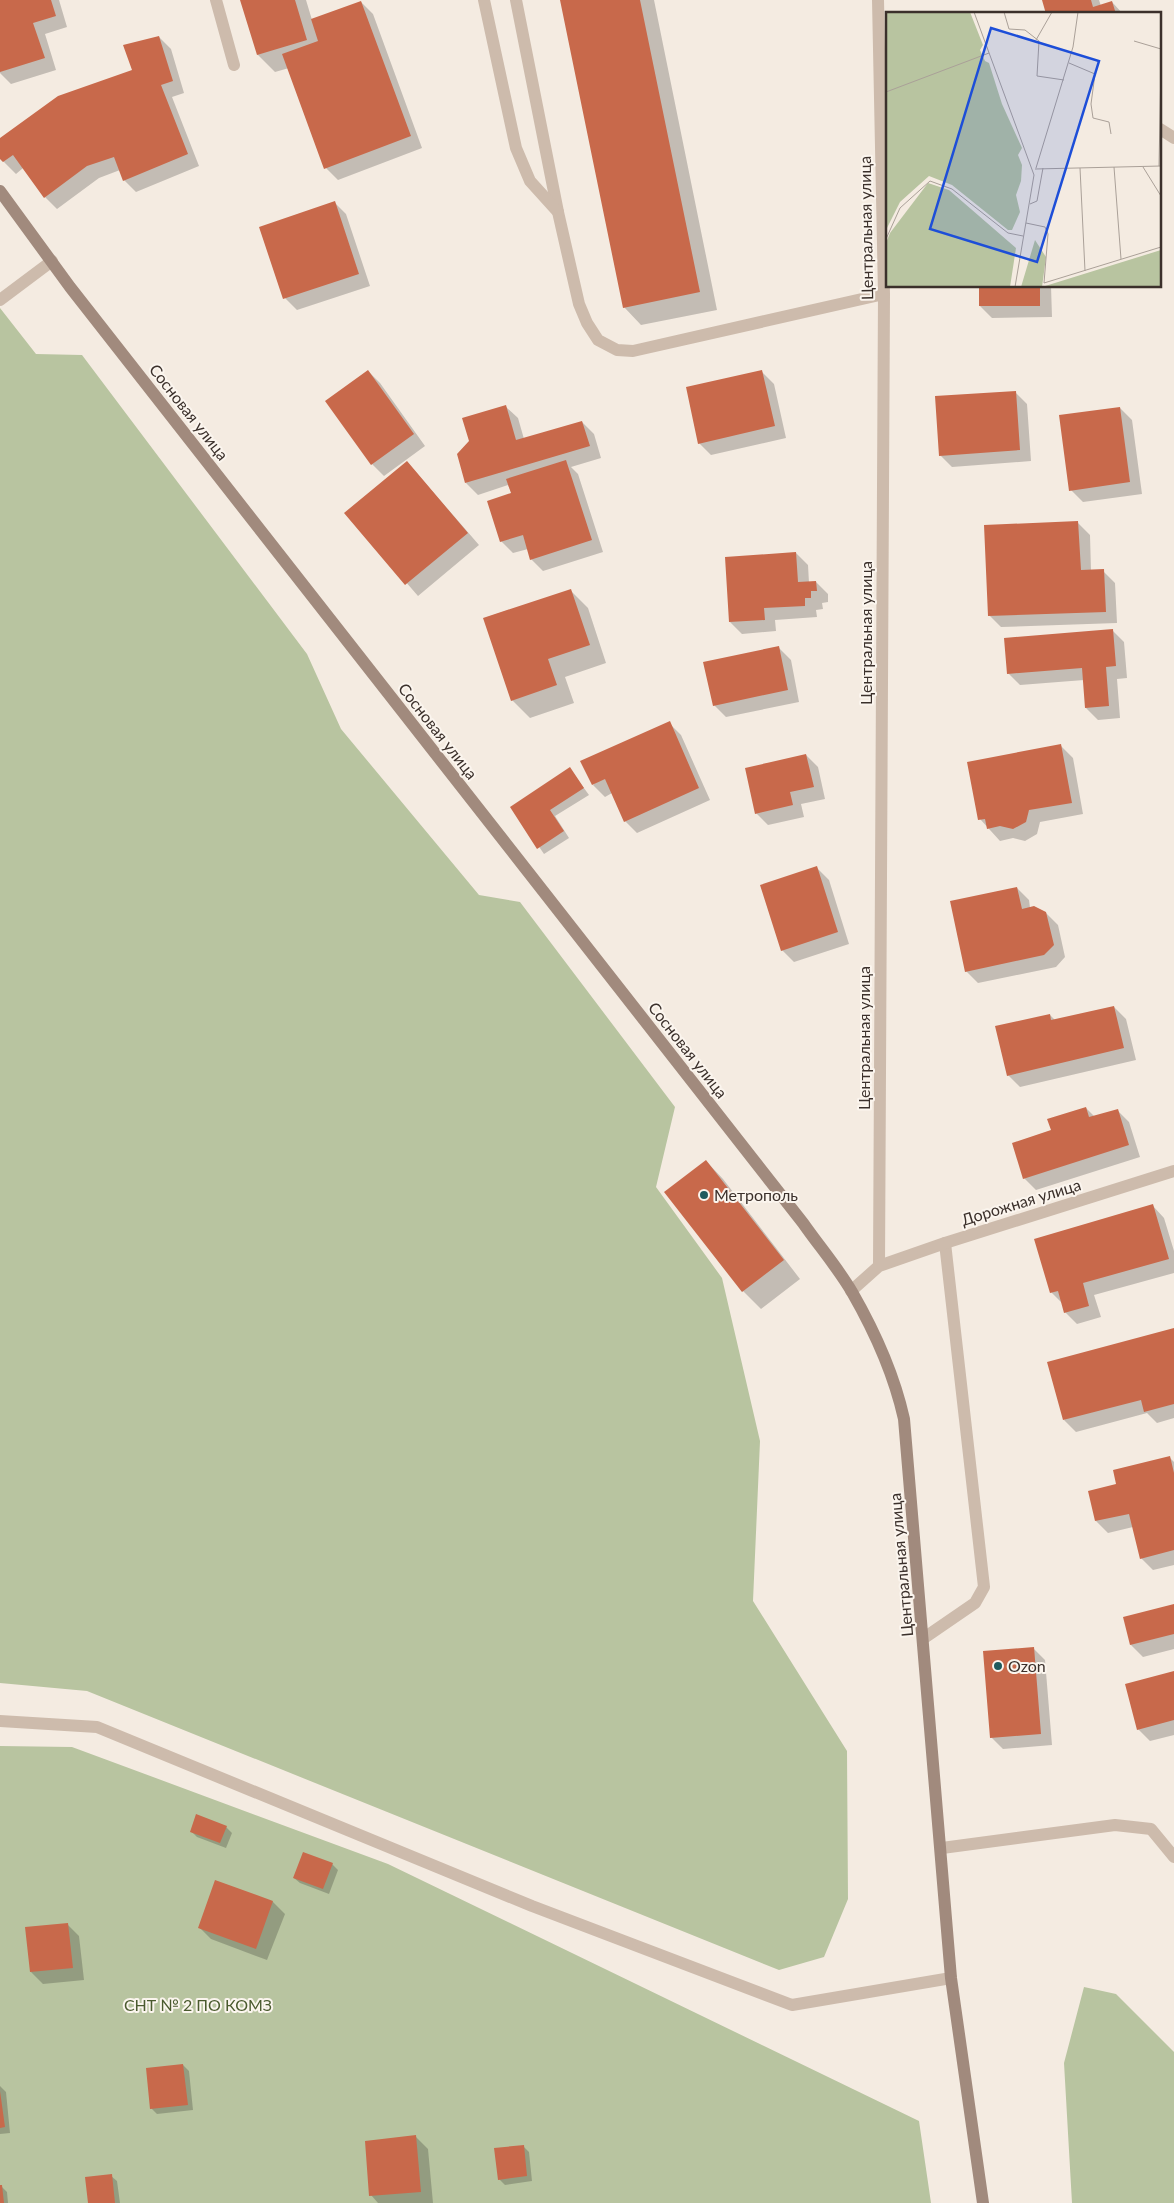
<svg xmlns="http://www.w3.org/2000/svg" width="1174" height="2203" viewBox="0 0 1174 2203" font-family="Lato,sans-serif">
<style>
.green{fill:#b8c4a0}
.shadow{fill:#0003}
.building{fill:#c8694b}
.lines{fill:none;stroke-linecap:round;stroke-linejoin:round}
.lane{stroke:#cdbbac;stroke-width:12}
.street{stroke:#cdbbac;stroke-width:12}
.secondary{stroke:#a18a7d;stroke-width:12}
.poi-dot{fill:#1f5a5e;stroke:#fbf5ee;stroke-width:2}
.labels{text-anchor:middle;stroke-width:4;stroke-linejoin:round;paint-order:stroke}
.street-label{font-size:16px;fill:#3b302b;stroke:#fbf5ee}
.poi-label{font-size:16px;fill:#3b302b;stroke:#fbf5ee;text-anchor:start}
.park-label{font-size:16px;fill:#4a5a2e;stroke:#fbf5ee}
.inset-road{fill:none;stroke:#aaa098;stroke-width:1}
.view{fill:#1d4ed8;fill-opacity:0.15;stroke:#1d4ed8;stroke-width:2.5}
.inset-edge{fill:none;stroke:#3b302b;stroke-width:2.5}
</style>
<rect width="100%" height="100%" fill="#f4ebe1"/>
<!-- green -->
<path class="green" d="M 0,308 L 36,354 L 82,355 L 307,654 L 341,729 L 479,895 L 520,902 L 675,1107 L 656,1187 L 722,1278 L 760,1441 L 753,1601 L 847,1751 L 848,1899 L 824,1957 L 779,1970 L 87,1691 L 0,1683 Z
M 0,1746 L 72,1747 L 388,1864 L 919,2121 L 931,2203 L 0,2203 Z
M 1084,1987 L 1116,1994 L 1174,2052 L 1174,2203 L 1072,2203 L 1064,2063 Z"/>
<!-- shadow -->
<path class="shadow" d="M 0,0 L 59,0 L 67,27 L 45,34 L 56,70 L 11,84 L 0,73 Z
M 241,0 L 306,0 L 312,20 L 361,2 L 373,14 L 422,148 L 338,180 L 326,168 L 289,68 L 275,72 L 258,55 Z
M 561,0 L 654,0 L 717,310 L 641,325 L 624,307 Z
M 1043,0 L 1099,0 L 1101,6 L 1112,2 L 1123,14 L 1047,14 Z
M 159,37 L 171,49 L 184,93 L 172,97 L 199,166 L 136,192 L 124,180 L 120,170 L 99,178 L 57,209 L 45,197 L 23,168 L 16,174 L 4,162 L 0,157 L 0,140 L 133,71 Z
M 334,202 L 346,214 L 370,286 L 297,310 L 285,298 Z
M 966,286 L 1051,286 L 1052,317 L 992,318 L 980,306 L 980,287 Z
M 368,371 L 380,383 L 425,446 L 384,476 L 372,464 L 327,401 Z
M 762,372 L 774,384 L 786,438 L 711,455 L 699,443 Z
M 1015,392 L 1027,404 L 1031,461 L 952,467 L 940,455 Z
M 506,407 L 518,418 L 524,439 L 582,422 L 594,434 L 601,458 L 571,467 L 578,474 L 603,552 L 543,571 L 531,559 L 528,549 L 513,553 L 501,541 L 512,494 L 508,485 L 478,495 L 466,483 Z
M 1120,408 L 1132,420 L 1142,494 L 1083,502 L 1071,490 Z
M 407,462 L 479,545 L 418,596 L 346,513 Z
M 1078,523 L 1090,535 L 1091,571 L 1103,571 L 1115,583 L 1117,623 L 1001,627 L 989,615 Z
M 796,553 L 808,565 L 809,583 L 816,582 L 828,594 L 828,602 L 822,603 L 823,609 L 816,610 L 817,617 L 775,620 L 776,631 L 742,634 L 730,622 Z
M 570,590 L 588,608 L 606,663 L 565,677 L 574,703 L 530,718 L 512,700 Z
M 1112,630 L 1124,642 L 1127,678 L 1117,679 L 1120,718 L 1098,720 L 1086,708 L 1084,680 L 1020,685 L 1008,673 Z
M 779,648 L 791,660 L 799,702 L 726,717 L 714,705 Z
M 669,723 L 681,735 L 710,800 L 637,833 L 625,821 L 612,793 L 605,797 L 593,785 Z
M 1061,746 L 1073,758 L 1083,814 L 1040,822 L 1037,834 L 1025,841 L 1013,838 L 1000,841 L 980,819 Z
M 806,755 L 818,767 L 825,799 L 801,804 L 804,817 L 768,825 L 756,813 Z
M 570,769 L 589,795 L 555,816 L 569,838 L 544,854 L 512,807 Z
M 817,868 L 829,880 L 849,944 L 794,962 L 782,950 Z
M 1017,888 L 1029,900 L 1030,908 L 1046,913 L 1058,925 L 1065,957 L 1056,967 L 978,983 L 966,971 Z
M 1114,1007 L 1126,1019 L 1136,1060 L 1020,1087 L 1008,1075 L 1050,1015 L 1056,1021 Z
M 1086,1108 L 1095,1117 L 1117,1110 L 1129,1122 L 1140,1157 L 1036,1190 L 1024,1178 L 1052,1131 Z
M 706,1161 L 723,1179 L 800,1279 L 761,1309 L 743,1291 Z
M 1153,1206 L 1164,1218 L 1174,1251 L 1174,1273 L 1094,1295 L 1101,1317 L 1077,1324 L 1065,1312 L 1063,1304 L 1051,1292 Z
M 1174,1330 L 1174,1418 L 1157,1423 L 1147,1413 L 1076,1432 L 1064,1420 Z
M 1170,1458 L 1174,1462 L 1174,1565 L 1153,1570 L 1141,1558 L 1133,1527 L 1108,1533 L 1096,1521 L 1090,1492 L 1118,1485 Z
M 1174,1605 L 1174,1649 L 1143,1657 L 1131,1645 L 1125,1618 Z
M 1033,1648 L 1045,1660 L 1052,1745 L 1003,1749 L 991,1737 Z
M 1174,1673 L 1174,1735 L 1150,1741 L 1138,1729 Z
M 226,1827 L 232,1833 L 226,1848 L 197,1837 L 191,1831 Z
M 332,1864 L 338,1870 L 329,1894 L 300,1883 L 294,1878 Z
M 216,1881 L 273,1902 L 285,1914 L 267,1960 L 211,1939 L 199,1927 Z
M 67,1924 L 79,1936 L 84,1980 L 43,1984 L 31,1972 Z
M 183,2065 L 189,2071 L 193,2110 L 157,2114 L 151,2108 Z
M 0,2086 L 6,2092 L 10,2133 L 0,2134 Z
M 416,2137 L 428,2149 L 433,2203 L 378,2203 L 371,2195 Z
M 523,2146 L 529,2152 L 532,2181 L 505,2185 L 499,2179 Z
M 111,2176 L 117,2181 L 120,2203 L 89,2203 Z
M 1,2186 L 7,2192 L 8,2203 L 0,2203 Z"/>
<!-- building -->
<path class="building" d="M 0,0 L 51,0 L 56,16 L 33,23 L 45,58 L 0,72 Z
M 240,0 L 295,0 L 307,40 L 257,55 Z
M 560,0 L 640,0 L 700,292 L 623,308 Z
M 1042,0 L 1091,0 L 1093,7 L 1112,1 L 1116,14 L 1046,14 Z
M 361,1 L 411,136 L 324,169 L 282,54 L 318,41 L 311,19 Z
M 159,36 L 173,81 L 161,85 L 188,154 L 123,181 L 114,157 L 87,166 L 44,198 L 13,155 L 3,162 L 0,159 L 0,138 L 58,96 L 132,70 L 123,45 Z
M 335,201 L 359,274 L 283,299 L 259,227 Z
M 979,286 L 1040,286 L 1040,306 L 979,306 Z
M 368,370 L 414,434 L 371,465 L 325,401 Z
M 762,370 L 775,426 L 698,444 L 686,387 Z
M 1016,391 L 1020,450 L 939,456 L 935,396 Z
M 506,405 L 516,440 L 582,421 L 590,446 L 465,483 L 457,454 L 469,441 L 462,418 Z
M 1120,407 L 1130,482 L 1069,491 L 1059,415 Z
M 566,460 L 592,540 L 530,560 L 523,535 L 500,542 L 487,501 L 511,493 L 506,479 Z
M 407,461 L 468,533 L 405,585 L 344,513 Z
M 1078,521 L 1081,570 L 1104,569 L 1106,612 L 988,616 L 984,525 Z
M 796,552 L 798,582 L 816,581 L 817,591 L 811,591 L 811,598 L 805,598 L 805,606 L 764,608 L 765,620 L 729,622 L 725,557 Z
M 571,589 L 590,645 L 548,659 L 557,685 L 511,701 L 483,618 Z
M 1113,629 L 1116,666 L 1106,667 L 1109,706 L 1085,708 L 1082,668 L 1007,674 L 1004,638 Z
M 779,646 L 788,690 L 713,706 L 703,662 Z
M 670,721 L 699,788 L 624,822 L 605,779 L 592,785 L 580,761 Z
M 1061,744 L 1072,803 L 1029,810 L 1026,822 L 1013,829 L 1000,826 L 987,829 L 985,819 L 978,820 L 967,762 Z
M 806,754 L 814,787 L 790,792 L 793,805 L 755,814 L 745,768 Z
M 570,767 L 584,788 L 550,810 L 564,831 L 537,849 L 510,807 Z
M 817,866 L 838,932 L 781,951 L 760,885 Z
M 1017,887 L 1022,909 L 1034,906 L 1046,912 L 1054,945 L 1044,955 L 965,972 L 950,901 Z
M 1114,1006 L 1124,1048 L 1007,1076 L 995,1026 L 1050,1014 L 1051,1020 Z
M 1086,1107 L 1089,1117 L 1118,1109 L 1129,1145 L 1023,1179 L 1012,1143 L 1051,1130 L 1047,1119 Z
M 706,1160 L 784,1260 L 742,1292 L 664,1192 Z
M 1153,1204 L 1169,1259 L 1083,1283 L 1089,1306 L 1064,1313 L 1058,1291 L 1050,1293 L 1034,1239 Z
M 1174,1328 L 1174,1404 L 1144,1412 L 1141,1400 L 1063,1420 L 1047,1362 Z
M 1170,1456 L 1174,1473 L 1174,1550 L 1140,1559 L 1129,1514 L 1095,1521 L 1088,1491 L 1116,1484 L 1113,1470 Z
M 1174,1604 L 1174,1634 L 1130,1645 L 1123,1617 Z
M 1034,1647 L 1041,1734 L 990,1738 L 983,1651 Z
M 1174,1671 L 1174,1720 L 1137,1730 L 1125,1684 Z
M 196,1814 L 227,1826 L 220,1843 L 190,1832 Z
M 303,1852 L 333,1863 L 323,1889 L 293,1878 Z
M 215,1880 L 273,1901 L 256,1949 L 198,1928 Z
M 68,1923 L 73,1968 L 30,1972 L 25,1927 Z
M 183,2064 L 188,2105 L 150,2109 L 146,2068 Z
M 0,2091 L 5,2127 L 0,2128 Z
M 416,2135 L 421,2192 L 369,2196 L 365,2141 Z
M 524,2145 L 527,2176 L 498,2180 L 494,2148 Z
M 112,2174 L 115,2203 L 88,2203 L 85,2177 Z
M 0,2185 L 2,2185 L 4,2203 L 0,2203 Z"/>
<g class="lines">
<!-- lane -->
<path class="lane" d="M 216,0 L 234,65
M 516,0 L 558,212
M 1160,129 L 1174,138
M 0,300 L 52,261
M 924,1638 L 975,1603 L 984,1587 L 945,1243
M 0,1721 L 97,1727 L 532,1906 L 792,2005 L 951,1978"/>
<!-- street -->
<path class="street" d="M 484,0 L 516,148 L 530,181 L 558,212 L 579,304 L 587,323 L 598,340 L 617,350 L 633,351 L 884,294
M 878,0 L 884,294 L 879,1266
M 851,1291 L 879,1266 L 945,1243 L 1174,1171
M 942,1848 L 1115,1825 L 1151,1829 L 1174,1857"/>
<!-- secondary -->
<path class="secondary" d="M 0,191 L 70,287 L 803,1223 C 819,1246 838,1268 852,1292 C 875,1332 894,1374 904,1419 L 951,1978 L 983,2203"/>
</g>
<!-- markers -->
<g class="poi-dot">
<circle cx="704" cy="1195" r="5"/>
<circle cx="998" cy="1666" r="5"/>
</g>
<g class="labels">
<!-- street labels -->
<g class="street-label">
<text transform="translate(866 228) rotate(-91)" y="6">Центральная улица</text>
<text transform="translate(189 412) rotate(52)" y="6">Сосновая улица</text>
<text transform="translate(866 633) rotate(-90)" y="6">Центральная улица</text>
<text transform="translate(438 731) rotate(52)" y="6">Сосновая улица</text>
<text transform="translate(864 1038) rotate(-90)" y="6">Центральная улица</text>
<text transform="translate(688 1050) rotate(52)" y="6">Сосновая улица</text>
<text transform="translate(1021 1202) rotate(-17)" y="6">Дорожная улица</text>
<text transform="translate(901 1565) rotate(-95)" y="6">Центральная улица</text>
</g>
<!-- poi labels -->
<g class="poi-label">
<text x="714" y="1201">Метрополь</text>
<text x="1008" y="1672">Ozon</text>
</g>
<!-- park labels -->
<g class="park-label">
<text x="198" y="2011">СНТ № 2 ПО КОМЗ</text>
</g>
</g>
<!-- overview -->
<g transform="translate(886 12)">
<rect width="275" height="275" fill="#f4ebe1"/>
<path d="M 0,0 L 84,0 L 97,33 L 94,38 L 99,49 L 103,51 L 116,92 L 136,136 L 132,143 L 136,153 L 135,169 L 130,183 L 134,200 L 126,218 L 122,218 L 66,173 L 43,164 L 14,190 L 0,218 ZM 42,171 L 63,178 L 130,236 L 124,275 L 0,275 L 0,231 L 4,221 ZM 149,228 L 160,245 L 156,275 L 275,238 L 275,275 L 135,275 Z" fill="#b8c4a0"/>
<path class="inset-road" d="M 88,0 L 148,163 L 129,275M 118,0 L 123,17 L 139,18 L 153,29 L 151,64 L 178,68M 150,28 L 166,0M 248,29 L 275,37M 183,51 L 209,62 L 205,92 L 207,106 L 223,110 L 225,122M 0,80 L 103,41M 273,154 L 275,52M 228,155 L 235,247M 257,155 L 275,184M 150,156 L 187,35 L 192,0M 194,156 L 199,259M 149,157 L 275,154M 144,192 L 151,189 L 157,156M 140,211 L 159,215 L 162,222 L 158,271 L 275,235M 0,227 L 14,196 L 44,169 L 66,177 L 122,221 L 137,224"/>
<path class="view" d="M 105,16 L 213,49 L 151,250 L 44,217 Z"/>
<rect width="275" height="275" class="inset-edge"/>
</g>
</svg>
